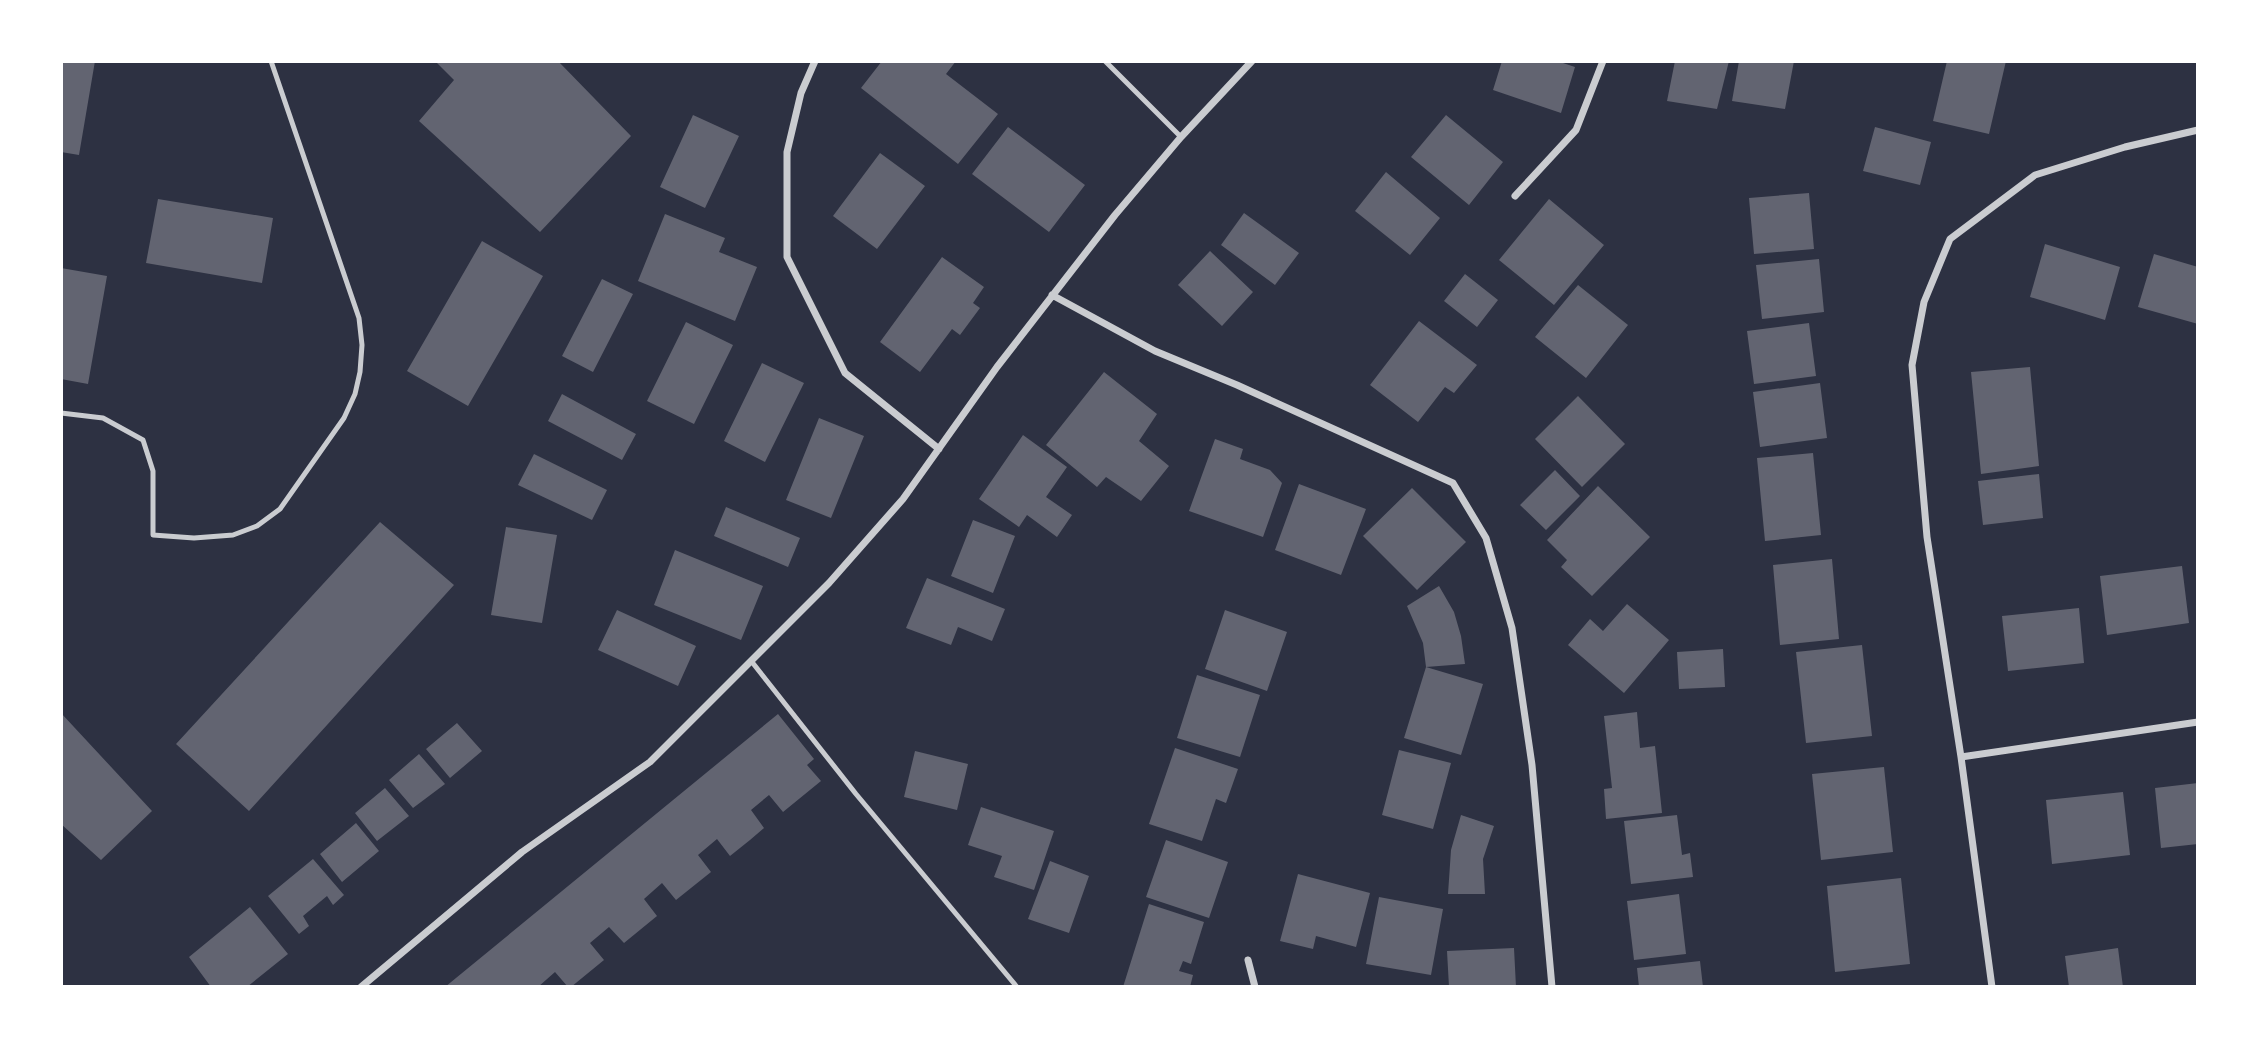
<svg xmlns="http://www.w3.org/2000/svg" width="2259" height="1048" viewBox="0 0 2259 1048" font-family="'Crimson Pro',serif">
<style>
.building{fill:#626471}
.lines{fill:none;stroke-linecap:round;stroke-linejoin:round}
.service{stroke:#caccd0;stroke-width:5}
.minor{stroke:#caccd0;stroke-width:7}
</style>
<rect width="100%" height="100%" fill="#2d3142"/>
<!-- building -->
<path class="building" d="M 61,61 L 95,61 L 79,155 L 61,152 Z
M 435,61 L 558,61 L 631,136 L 540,232 L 419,121 L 454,80 Z
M 882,61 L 956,61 L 946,74 L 998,114 L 958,164 L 861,88 Z
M 1502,61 L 1557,61 L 1575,67 L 1561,113 L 1493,90 Z
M 1675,61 L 1729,61 L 1717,109 L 1667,101 Z
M 1739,61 L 1794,61 L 1785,109 L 1732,101 Z
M 1947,61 L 2006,61 L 1989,134 L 1933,121 Z
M 693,115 L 739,136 L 705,208 L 660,187 Z
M 1446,115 L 1503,162 L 1469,205 L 1411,157 Z
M 1008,127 L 1085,185 L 1049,232 L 972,174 Z
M 1875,127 L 1931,142 L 1920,185 L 1863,171 Z
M 880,153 L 925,186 L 877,249 L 833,216 Z
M 1386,172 L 1440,218 L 1410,255 L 1355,211 Z
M 1809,193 L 1814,249 L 1754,254 L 1749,198 Z
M 158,199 L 273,218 L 262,283 L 146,263 Z
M 1549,199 L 1604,245 L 1554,305 L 1499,260 Z
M 1244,213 L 1299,253 L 1275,285 L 1221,245 Z
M 665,214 L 725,238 L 719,252 L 757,267 L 735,321 L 638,281 Z
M 482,241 L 543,276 L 468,406 L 407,371 Z
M 2045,244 L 2120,267 L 2105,320 L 2030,297 Z
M 1210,251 L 1253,292 L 1222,326 L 1178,285 Z
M 2154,254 L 2198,267 L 2198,324 L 2138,307 Z
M 942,257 L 984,287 L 973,303 L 980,308 L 960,335 L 952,329 L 920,372 L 880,342 Z
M 1819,259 L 1824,312 L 1762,319 L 1756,265 Z
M 61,268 L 107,276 L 88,384 L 61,379 Z
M 1465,274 L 1498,300 L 1477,327 L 1444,301 Z
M 602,279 L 633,294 L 593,372 L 562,356 Z
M 1578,285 L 1628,325 L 1586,378 L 1535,337 Z
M 1419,321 L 1477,365 L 1454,393 L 1445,387 L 1418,422 L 1370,385 Z
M 686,322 L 733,345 L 694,424 L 647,401 Z
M 1809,323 L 1816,376 L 1754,384 L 1747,331 Z
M 762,363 L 804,383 L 765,462 L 724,441 Z
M 2030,367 L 2039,466 L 1981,474 L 1971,372 Z
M 1104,372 L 1157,414 L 1139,441 L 1169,466 L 1141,501 L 1106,477 L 1097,487 L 1046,445 Z
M 1820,383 L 1827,438 L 1760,447 L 1753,392 Z
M 562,394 L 636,434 L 622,460 L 548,421 Z
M 1578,396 L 1625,444 L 1582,487 L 1535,439 Z
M 819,418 L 864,436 L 831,518 L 786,500 Z
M 1023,435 L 1067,467 L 1046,497 L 1072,515 L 1057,537 L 1027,515 L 1019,527 L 979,499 Z
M 1215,439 L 1243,449 L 1240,459 L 1270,470 L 1282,483 L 1263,537 L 1189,511 Z
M 1813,453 L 1821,535 L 1765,541 L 1757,458 Z
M 534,454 L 607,490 L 592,520 L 518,485 Z
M 1555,470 L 1580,496 L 1546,530 L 1520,505 Z
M 2039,474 L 2043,518 L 1983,525 L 1978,481 Z
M 1299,484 L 1366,509 L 1341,575 L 1275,550 Z
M 1598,486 L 1650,537 L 1592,596 L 1561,567 L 1567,560 L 1547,540 Z
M 1412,488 L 1466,542 L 1417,590 L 1363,536 Z
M 726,507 L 800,538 L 788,567 L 714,536 Z
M 973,520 L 1015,536 L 993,593 L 951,576 Z
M 380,522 L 454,585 L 249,811 L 176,744 Z
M 506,527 L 557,535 L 542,623 L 491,615 Z
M 675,550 L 763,586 L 741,640 L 654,605 Z
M 1832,559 L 1839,639 L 1780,645 L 1773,565 Z
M 2182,566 L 2189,623 L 2107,635 L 2100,576 Z
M 927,578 L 1005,609 L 992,641 L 958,627 L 951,645 L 906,628 Z
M 1439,586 L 1454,612 L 1461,636 L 1465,664 L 1426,667 L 1483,684 L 1461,755 L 1404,738 L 1426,667 L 1423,643 L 1407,606 Z
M 1627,604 L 1669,640 L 1624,693 L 1568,645 L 1590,619 L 1603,631 Z
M 2079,608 L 2084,663 L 2008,671 L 2002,616 Z
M 617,610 L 696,646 L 678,686 L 598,650 Z
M 1225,610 L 1287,632 L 1267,691 L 1205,669 Z
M 1862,645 L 1872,736 L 1806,743 L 1796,652 Z
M 1723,649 L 1725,687 L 1679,689 L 1677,652 Z
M 1197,675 L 1260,695 L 1240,757 L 1177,738 Z
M 1637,712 L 1640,748 L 1655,746 L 1662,813 L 1606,819 L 1604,789 L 1612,788 L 1604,716 Z
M 61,713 L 152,811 L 101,860 L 61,824 Z
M 778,714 L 814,759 L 807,765 L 821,781 L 783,812 L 769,795 L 751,810 L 764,828 L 750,840 L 730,856 L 717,839 L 698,855 L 711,872 L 676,900 L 662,883 L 644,899 L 657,916 L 624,943 L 609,927 L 590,943 L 604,960 L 571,987 L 568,987 L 555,972 L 538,987 L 445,987 Z
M 457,723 L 482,751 L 450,778 L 426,749 Z
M 1175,748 L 1238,769 L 1226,803 L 1216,799 L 1202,841 L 1149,824 Z
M 1399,750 L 1451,763 L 1433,829 L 1382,815 Z
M 915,751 L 968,764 L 957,810 L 904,797 Z
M 419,754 L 445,784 L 413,808 L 389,780 Z
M 1884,767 L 1893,852 L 1821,860 L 1812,774 Z
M 2198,783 L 2198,844 L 2161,848 L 2155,788 Z
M 385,788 L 409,816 L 377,841 L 355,813 Z
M 2123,792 L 2130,855 L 2052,864 L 2046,800 Z
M 981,807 L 1054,831 L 1034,890 L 994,877 L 1002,856 L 968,845 Z
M 1461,815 L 1494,826 L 1483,859 L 1485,894 L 1448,894 L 1451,850 Z
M 1677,815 L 1682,855 L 1690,853 L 1693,877 L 1631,884 L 1624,821 Z
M 356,823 L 379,851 L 342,882 L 320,854 Z
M 1166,840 L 1228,862 L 1209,918 L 1146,897 Z
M 313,859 L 344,895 L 333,905 L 327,896 L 303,916 L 309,926 L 299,934 L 268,896 Z
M 1050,861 L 1089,876 L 1069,933 L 1028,919 Z
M 1298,874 L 1370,893 L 1356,947 L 1316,936 L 1313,949 L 1280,941 Z
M 1901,878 L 1910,964 L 1835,972 L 1827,886 Z
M 1679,894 L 1686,954 L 1634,960 L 1627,901 Z
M 1379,897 L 1443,909 L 1431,975 L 1366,964 Z
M 1149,904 L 1204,922 L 1191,964 L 1183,961 L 1179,971 L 1193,975 L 1190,987 L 1123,987 Z
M 250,907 L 288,954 L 247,987 L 211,987 L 189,957 Z
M 1514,948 L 1516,987 L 1449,987 L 1447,951 Z
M 2118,948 L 2123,987 L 2069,987 L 2065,956 Z
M 1700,961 L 1703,987 L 1639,987 L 1637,968 Z"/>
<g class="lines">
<!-- service -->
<path class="service" d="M 1105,61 L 1181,137
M 61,413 L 103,418 L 143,440 L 153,471 L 153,535 L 194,538 L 233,535 L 257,526 L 280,509 L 344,418 L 355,394 L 360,372 L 362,345 L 359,318 L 271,61
M 752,662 L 856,794 L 1017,987"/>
<!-- minor -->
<path class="minor" d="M 815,61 L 801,93 L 787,152 L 787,257 L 845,373 L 939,449
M 1515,196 L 1576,130 L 1603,61
M 1052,295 L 1155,351 L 1237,385 L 1453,483 L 1486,538 L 1512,628 L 1532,765 L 1552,987
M 1961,757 L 2198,722
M 1248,960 L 1255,987
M 361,987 L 522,852 L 650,762 L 829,583 L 903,499 L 997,367 L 1115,215 L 1181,137 L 1252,61
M 1992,987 L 1961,757 L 1927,537 L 1912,365 L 1924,302 L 1950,239 L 2035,175 L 2125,147 L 2198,130"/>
</g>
<!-- border -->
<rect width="2259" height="1048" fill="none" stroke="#ffffff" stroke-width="126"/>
</svg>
